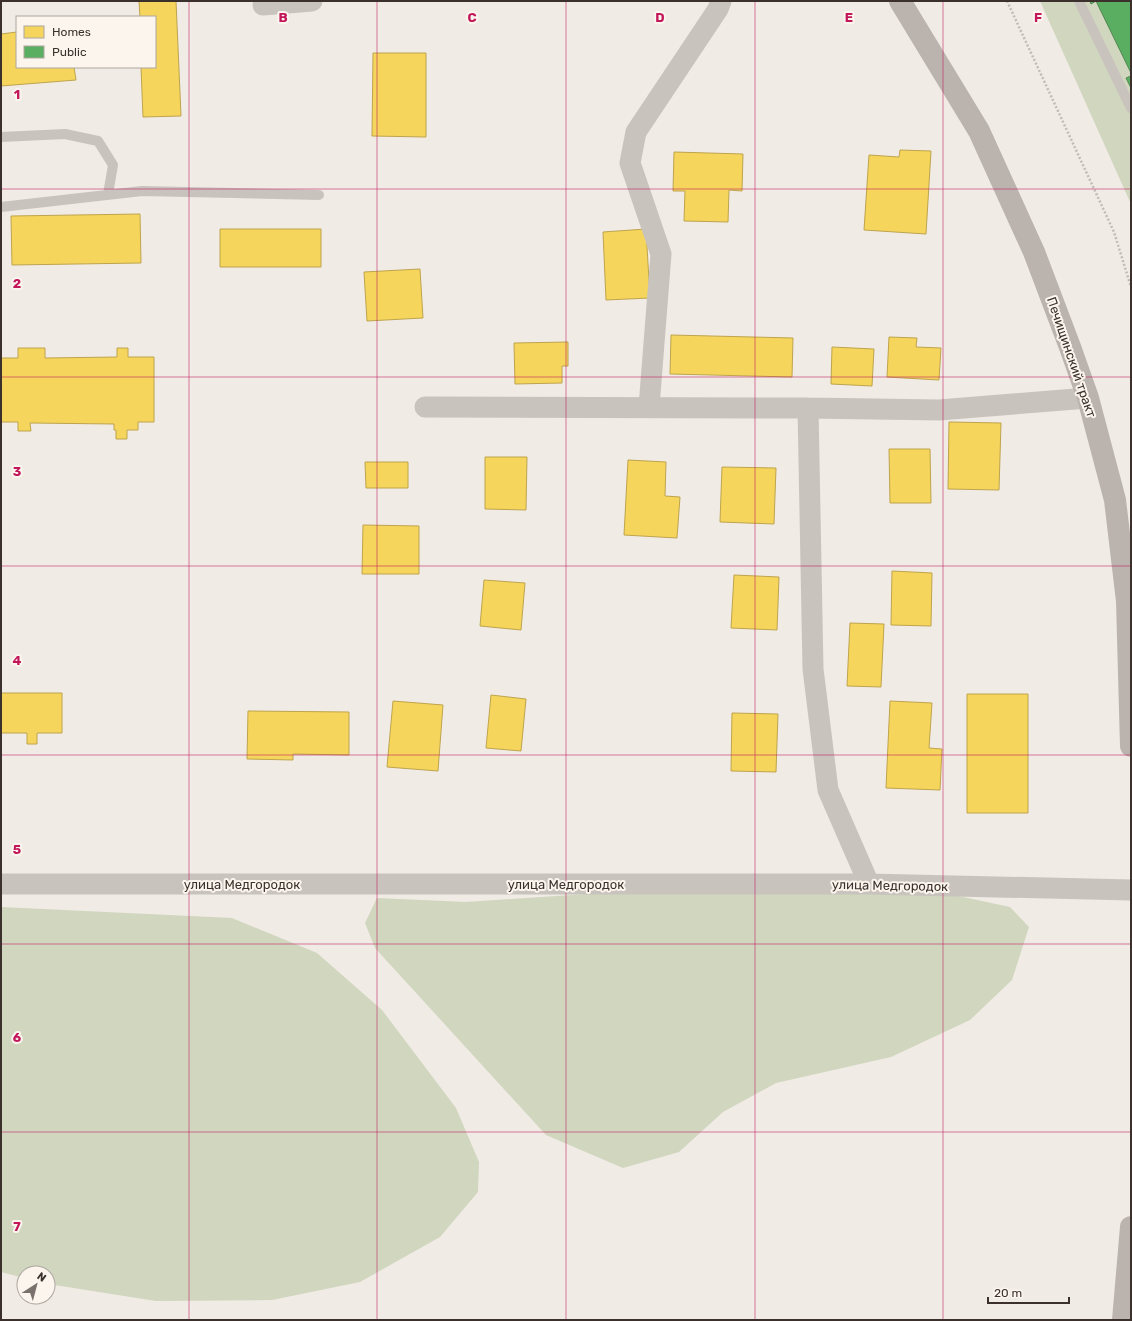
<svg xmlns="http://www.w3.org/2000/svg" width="1132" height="1321" viewBox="0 0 1132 1321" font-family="Rubik,sans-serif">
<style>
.green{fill:#d1d6bf}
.homes{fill:#f6d55c;stroke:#bea44d}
.public{fill:#5aae61;stroke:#518851}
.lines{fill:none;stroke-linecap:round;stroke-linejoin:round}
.path{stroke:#c2bbb6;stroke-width:2.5;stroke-dasharray:2 2;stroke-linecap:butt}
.lane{stroke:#c9c3be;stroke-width:10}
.street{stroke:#c9c3be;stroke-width:21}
.secondary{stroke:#bab3ae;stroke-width:22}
.grid{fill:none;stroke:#c2185b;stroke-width:1;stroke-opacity:0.55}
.labels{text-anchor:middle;stroke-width:4;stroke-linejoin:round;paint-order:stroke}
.street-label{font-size:13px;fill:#3b302b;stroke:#fbf5ee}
.grid-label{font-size:13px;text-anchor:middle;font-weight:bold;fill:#c2185b;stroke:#fbf5ee;stroke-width:4;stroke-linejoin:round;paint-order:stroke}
</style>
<rect width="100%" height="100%" fill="#f0ebe5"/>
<!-- green -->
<path class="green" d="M 1040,1 L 1131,1 L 1131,204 Z
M 661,889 L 954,895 L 1010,907 L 1029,927 L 1012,980 L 970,1020 L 891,1057 L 776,1083 L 723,1112 L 679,1152 L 623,1168 L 546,1135 L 375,948 L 365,923 L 377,898 L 466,902 Z
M 1,907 L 232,918 L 317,953 L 382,1010 L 456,1108 L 479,1162 L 478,1192 L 440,1237 L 360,1282 L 272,1300 L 156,1301 L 48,1284 L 48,1273 L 24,1273 L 24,1278 L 1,1272 Z"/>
<!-- homes -->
<path class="homes" d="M 139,1 L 176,1 L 181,116 L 143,117 L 141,67 L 155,67 L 155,17 L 140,17 Z
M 17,32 L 17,67 L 74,67 L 76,80 L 1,86 L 1,34 Z
M 373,53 L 426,53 L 426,137 L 372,136 Z
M 900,150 L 931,151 L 926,234 L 864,230 L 869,155 L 899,157 Z
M 674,152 L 743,154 L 742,191 L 729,190 L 728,222 L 684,221 L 685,191 L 673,191 Z
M 140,214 L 141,263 L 12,265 L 11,216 Z
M 220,229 L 321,229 L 321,267 L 220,267 Z
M 646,229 L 650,298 L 606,300 L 603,232 Z
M 420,269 L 423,318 L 367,321 L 364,272 Z
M 671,335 L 793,338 L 792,377 L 670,374 Z
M 889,337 L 917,338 L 916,347 L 941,348 L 939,380 L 887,377 Z
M 568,342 L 568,366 L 562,366 L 562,383 L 515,384 L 514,343 Z
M 832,347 L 874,349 L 872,386 L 831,384 Z
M 18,348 L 45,348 L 45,358 L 117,357 L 117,348 L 128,348 L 128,357 L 154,357 L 154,422 L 138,422 L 138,430 L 127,430 L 127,439 L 116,439 L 116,430 L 114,430 L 114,424 L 30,423 L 31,431 L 18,431 L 18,422 L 1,422 L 1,358 L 18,358 Z
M 949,422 L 1001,423 L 999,490 L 948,489 Z
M 889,449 L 930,449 L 931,503 L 890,503 Z
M 485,457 L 527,457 L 526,510 L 485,509 Z
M 628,460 L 666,462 L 665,496 L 680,497 L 677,538 L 624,535 Z
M 365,462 L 408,462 L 408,488 L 366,488 Z
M 722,467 L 776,468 L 774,524 L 720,522 Z
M 363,525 L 419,526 L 419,574 L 362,574 Z
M 892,571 L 932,573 L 931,626 L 891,625 Z
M 734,575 L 779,577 L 777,630 L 731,628 Z
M 484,580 L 525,583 L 521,630 L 480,626 Z
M 850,623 L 884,624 L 881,687 L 847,686 Z
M 1,693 L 62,693 L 62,733 L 37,733 L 37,744 L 27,744 L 27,733 L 1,733 Z
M 967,694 L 1028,694 L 1028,813 L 967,813 Z
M 491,695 L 526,699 L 521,751 L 486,748 Z
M 393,701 L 443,705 L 438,771 L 387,767 Z
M 890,701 L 932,703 L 929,748 L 942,749 L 940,790 L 886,788 Z
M 248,711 L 349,712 L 349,755 L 293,754 L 293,760 L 247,759 Z
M 732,713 L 778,714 L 776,772 L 731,771 Z"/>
<!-- public -->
<path class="public" d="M 1090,1 L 1131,1 L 1131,73 L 1096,1 L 1091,4 Z
M 1131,76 L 1131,88 L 1126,78 Z"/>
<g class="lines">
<!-- path -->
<path class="path" d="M 1007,1 L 1114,232 L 1131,287"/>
<!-- lane -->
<path class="lane" d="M 1079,1 L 1131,108
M 1,137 L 65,134 L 98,141 L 113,165 L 108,194
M 1,207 L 142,191 L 319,195"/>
<!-- street -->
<path class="street" d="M 263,5 L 312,1
M 425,407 L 808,408 L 939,410 L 1088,398
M 649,407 L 661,254 L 630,163 L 636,132 L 718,9 L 721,1
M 808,408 L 813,669 L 828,790 L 869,884
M 1,884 L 869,884 L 1131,890"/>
<!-- secondary -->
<path class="secondary" d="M 900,1 L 979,131 L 1034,252 L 1070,347 L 1088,398 L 1115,500 L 1127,601 L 1131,746
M 1123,1320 L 1131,1227"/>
</g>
<!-- grid -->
<path class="grid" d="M 189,1 L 189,1320M 377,1 L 377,1320M 566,1 L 566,1320M 755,1 L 755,1320M 943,1 L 943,1320M 1,189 L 1131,189M 1,377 L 1131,377M 1,566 L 1131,566M 1,755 L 1131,755M 1,944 L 1131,944M 1,1132 L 1131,1132"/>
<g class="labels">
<!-- street labels -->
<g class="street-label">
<text transform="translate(1072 357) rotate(71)" y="5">Печищинский тракт</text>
<text x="242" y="889">улица Медгородок</text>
<text x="566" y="889">улица Медгородок</text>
<text transform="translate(890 885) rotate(1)" y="5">улица Медгородок</text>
</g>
</g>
<g class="grid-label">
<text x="283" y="22">B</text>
<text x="472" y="22">C</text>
<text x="660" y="22">D</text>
<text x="849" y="22">E</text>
<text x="1038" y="22">F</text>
<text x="17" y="99">1</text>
<text x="17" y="288">2</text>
<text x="17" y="476">3</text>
<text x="17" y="665">4</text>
<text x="17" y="854">5</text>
<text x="17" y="1042">6</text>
<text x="17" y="1231">7</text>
</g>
<!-- border -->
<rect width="1132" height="1321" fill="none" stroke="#3b302b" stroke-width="4"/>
<!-- legend -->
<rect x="16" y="16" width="140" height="52" fill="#fbf5ee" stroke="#aea6a0"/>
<rect x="24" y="26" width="20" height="12" fill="#f6d55c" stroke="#aea6a0"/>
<text x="52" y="36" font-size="12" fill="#3b302b">Homes</text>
<rect x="24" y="46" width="20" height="12" fill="#5aae61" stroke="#aea6a0"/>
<text x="52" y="56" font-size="12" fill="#3b302b">Public</text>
<!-- north arrow -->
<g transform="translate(36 1285) rotate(36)"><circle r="19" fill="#fbf5ee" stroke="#aea6a0"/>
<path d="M0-3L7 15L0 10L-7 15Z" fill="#7a716c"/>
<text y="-6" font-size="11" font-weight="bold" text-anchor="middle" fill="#3b302b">N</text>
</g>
<!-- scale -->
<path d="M988 1297v6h81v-6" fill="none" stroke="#3b302b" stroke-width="2"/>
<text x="994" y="1297" font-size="12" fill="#3b302b" stroke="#fbf5ee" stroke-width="3" paint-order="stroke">20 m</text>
</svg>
